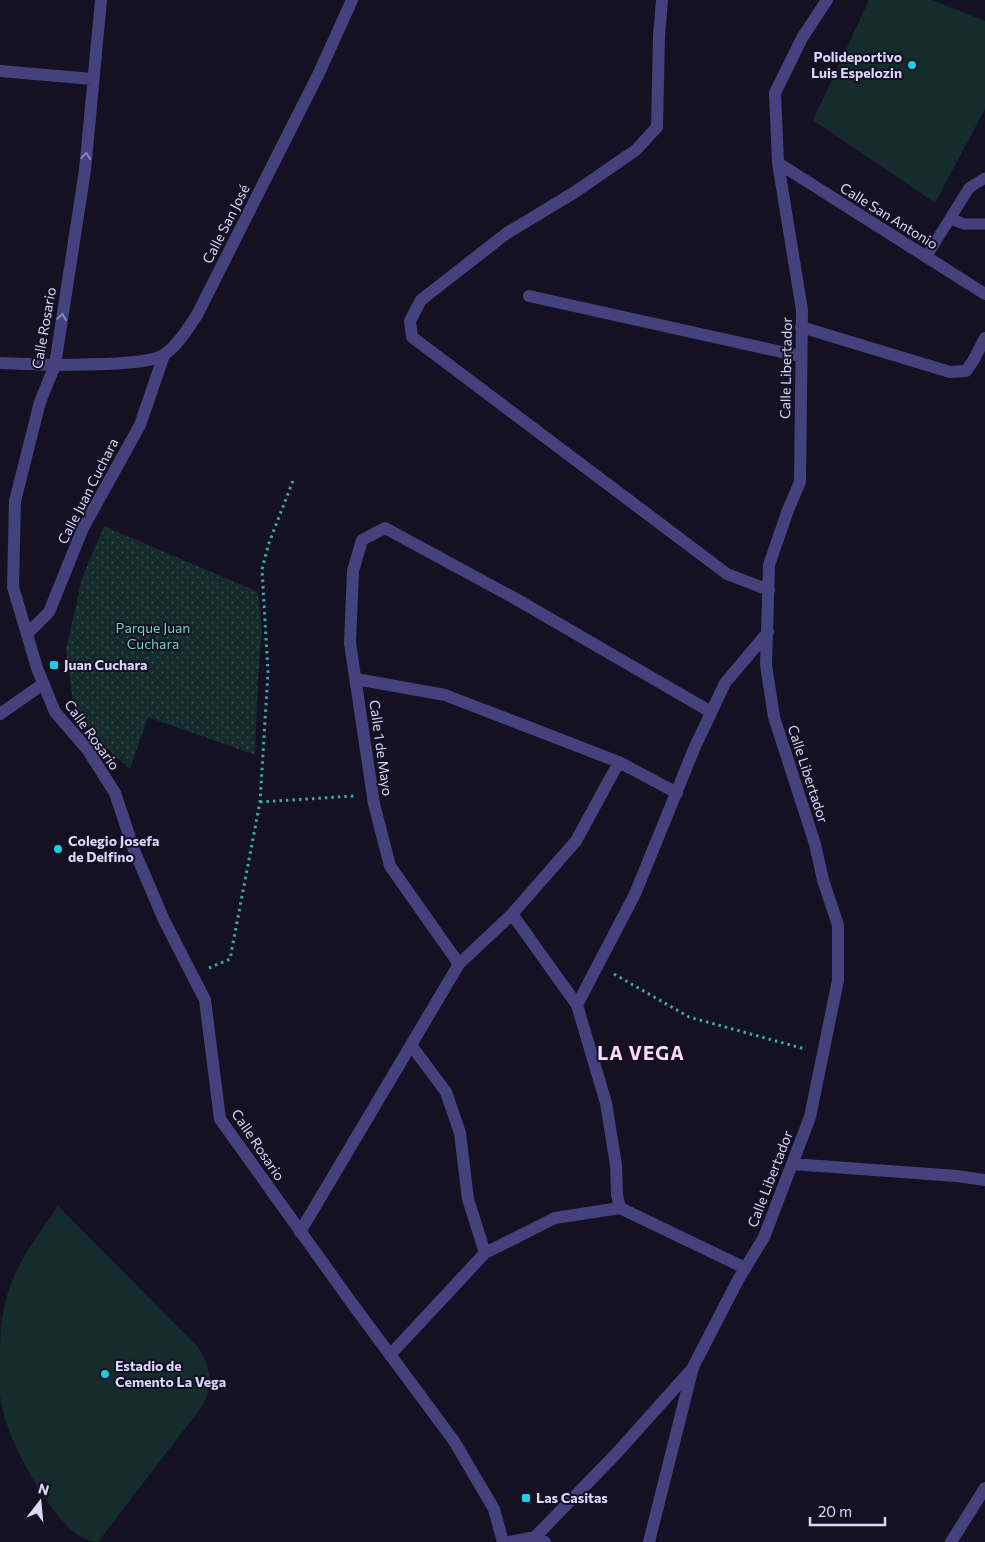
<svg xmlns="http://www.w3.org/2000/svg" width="985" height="1542" viewBox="0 0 985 1542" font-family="Commissioner,sans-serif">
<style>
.park{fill:url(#park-dots)}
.pitch{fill:#142c2c}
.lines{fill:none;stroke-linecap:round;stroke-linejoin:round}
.path{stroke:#3caaa4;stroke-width:3;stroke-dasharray:2.5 4;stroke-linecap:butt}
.service{stroke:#44417d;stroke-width:11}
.minor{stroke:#44417d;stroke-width:12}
.tertiary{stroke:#44417d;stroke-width:12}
.oneway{stroke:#8884b6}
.poi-dot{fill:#19cfe5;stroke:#141123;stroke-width:2}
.labels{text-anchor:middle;stroke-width:4;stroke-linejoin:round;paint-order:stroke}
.poi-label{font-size:14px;font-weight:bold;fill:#dbd7fb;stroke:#141123;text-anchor:start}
.street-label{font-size:14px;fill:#dbd7fb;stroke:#141123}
.park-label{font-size:14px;fill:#6ad3ba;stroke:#141123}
.district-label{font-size:19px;font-weight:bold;letter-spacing:1px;fill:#fbd9ee;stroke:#141123}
</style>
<defs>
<pattern id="park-dots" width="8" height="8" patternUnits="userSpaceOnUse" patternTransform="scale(1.25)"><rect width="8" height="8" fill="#142c2c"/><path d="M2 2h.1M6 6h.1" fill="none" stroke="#364a4c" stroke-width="1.8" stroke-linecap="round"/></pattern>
</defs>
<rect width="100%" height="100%" fill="#141123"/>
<!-- park -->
<path class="park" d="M 104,526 L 258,592 L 262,628 L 258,681 L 255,755 L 148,717 L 130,769 L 113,754 L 90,730 L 73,701 L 66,650 L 82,578 Z"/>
<!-- pitch -->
<path class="pitch" d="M 869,0 L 932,0 L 985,21 L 985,109 L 935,203 L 813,120 Z
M 58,1206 L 198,1347 C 211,1366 213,1385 203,1405 L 98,1542 C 76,1542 57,1515 45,1498 C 27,1472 2,1425 0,1394 C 0,1381 0,1368 0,1355 C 0,1329 2,1306 12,1281 C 23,1254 42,1230 58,1206 Z"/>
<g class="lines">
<!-- path -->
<path class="path" d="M 260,802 L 354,796
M 209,968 L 230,959 L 260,802 L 268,672 L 262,569 L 269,543 L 294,478
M 614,974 L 689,1017 L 805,1049"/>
<!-- service -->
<path class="service" d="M 951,219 L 964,224 L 985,224
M 926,257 L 969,188 L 985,178"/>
<!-- minor -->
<path class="minor" d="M 662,0 L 659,36 L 657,127 L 636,150 L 575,192 L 507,233 L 421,300 L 410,321 L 412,337 L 727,574 L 769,590
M 0,71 L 93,79
M 778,163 L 985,294
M 529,296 L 800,356
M 801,327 L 950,372 L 966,371 L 973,361 L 985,338
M 0,363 L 55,365 L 85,170 L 101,0
M 27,634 L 49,612 L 83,528 L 140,425 L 164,355
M 356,679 L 445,695 L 619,762 L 677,793
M 0,714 L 43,684
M 512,914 L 577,1005 L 606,1103 L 616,1165 L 617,1195 L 620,1208 L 745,1268
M 459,964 L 390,866 L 374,804 L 350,643 L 353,571 L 362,540 L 385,528 L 516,599 L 711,712
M 577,1005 L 635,894 L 694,749 L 725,683 L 768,632
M 411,1045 L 446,1092 L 460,1133 L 468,1199 L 485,1253
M 792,1164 L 957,1176 L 985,1180
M 300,1232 L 459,964 L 512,914 L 576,841 L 619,762
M 390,1355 L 485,1253 L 555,1218 L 620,1208
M 535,1537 L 615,1455 L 692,1369
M 510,1542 L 535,1537 L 545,1542
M 649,1542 L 693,1367 L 738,1280 L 764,1237 L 810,1117 L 838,980 L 838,925 L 823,880 L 815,844 L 774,717 L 766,665 L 769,565 L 788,510 L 800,482 L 802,310 L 778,163 L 775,93 L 802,38 L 827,0
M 951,1542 L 985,1488"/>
<!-- tertiary -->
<path class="tertiary" d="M 352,0 L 319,73 L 197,315 C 188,328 179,344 165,354 C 150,366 78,364 55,365 L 40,402 L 15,501 L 13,587 L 37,668 L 55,712 L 87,749 L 115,793 L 134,850 L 164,920 L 205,1000 L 220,1119 L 351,1302 L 454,1441 L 494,1509 L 503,1542"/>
</g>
<!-- one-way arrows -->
<defs><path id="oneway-chevron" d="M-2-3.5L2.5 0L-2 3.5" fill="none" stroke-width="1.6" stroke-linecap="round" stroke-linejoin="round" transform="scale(1.25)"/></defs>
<g class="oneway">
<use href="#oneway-chevron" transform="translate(86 156) rotate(-85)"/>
<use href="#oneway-chevron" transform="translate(62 317) rotate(-81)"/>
</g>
<!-- markers -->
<g class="poi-dot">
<circle cx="912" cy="65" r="5"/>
<rect x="49" y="660" width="10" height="10" rx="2.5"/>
<circle cx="58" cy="849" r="5"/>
<circle cx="105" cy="1374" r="5"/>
<rect x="521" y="1493" width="10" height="10" rx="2.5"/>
</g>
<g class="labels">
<!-- poi labels -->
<g class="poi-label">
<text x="902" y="62" text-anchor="end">Polideportivo<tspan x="902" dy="16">Luis Espelozin</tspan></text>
<text x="64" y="670">Juan Cuchara</text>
<text x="68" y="846">Colegio Josefa<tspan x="68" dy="16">de Delfino</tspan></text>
<text x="115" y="1371">Estadio de<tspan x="115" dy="16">Cemento La Vega</tspan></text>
<text x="536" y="1503">Las Casitas</text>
</g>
<!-- street labels -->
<g class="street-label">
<text transform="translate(889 216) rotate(32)" y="5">Calle San Antonio</text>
<text transform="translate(226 224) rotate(-63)" y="5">Calle San José</text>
<text transform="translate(44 328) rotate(-80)" y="5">Calle Rosario</text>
<text transform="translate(786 368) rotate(-89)" y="5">Calle Libertador</text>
<text transform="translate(88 491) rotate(-63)" y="5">Calle Juan Cuchara</text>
<text transform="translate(92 735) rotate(54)" y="5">Calle Rosario</text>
<text transform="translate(381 748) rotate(82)" y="5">Calle 1 de Mayo</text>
<text transform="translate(808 774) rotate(72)" y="5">Calle Libertador</text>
<text transform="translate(258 1145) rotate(56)" y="5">Calle Rosario</text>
<text transform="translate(770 1179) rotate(-69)" y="5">Calle Libertador</text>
</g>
<!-- park labels -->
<g class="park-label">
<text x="153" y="633">Parque Juan<tspan x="153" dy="16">Cuchara</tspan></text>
</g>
<!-- district labels -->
<g class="district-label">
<text x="641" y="1060">LA VEGA</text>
</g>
</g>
<!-- north arrow -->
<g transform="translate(40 1502) rotate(16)" stroke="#141123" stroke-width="4" paint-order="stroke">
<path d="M0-4L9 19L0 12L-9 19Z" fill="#dbd7fb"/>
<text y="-8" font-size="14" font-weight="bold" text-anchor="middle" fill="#dbd7fb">N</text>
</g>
<!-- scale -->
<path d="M810 1517v8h75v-8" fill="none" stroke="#dbd7fb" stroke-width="2.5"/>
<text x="818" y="1517" font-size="15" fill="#dbd7fb" stroke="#141123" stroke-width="4" paint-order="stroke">20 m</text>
</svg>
